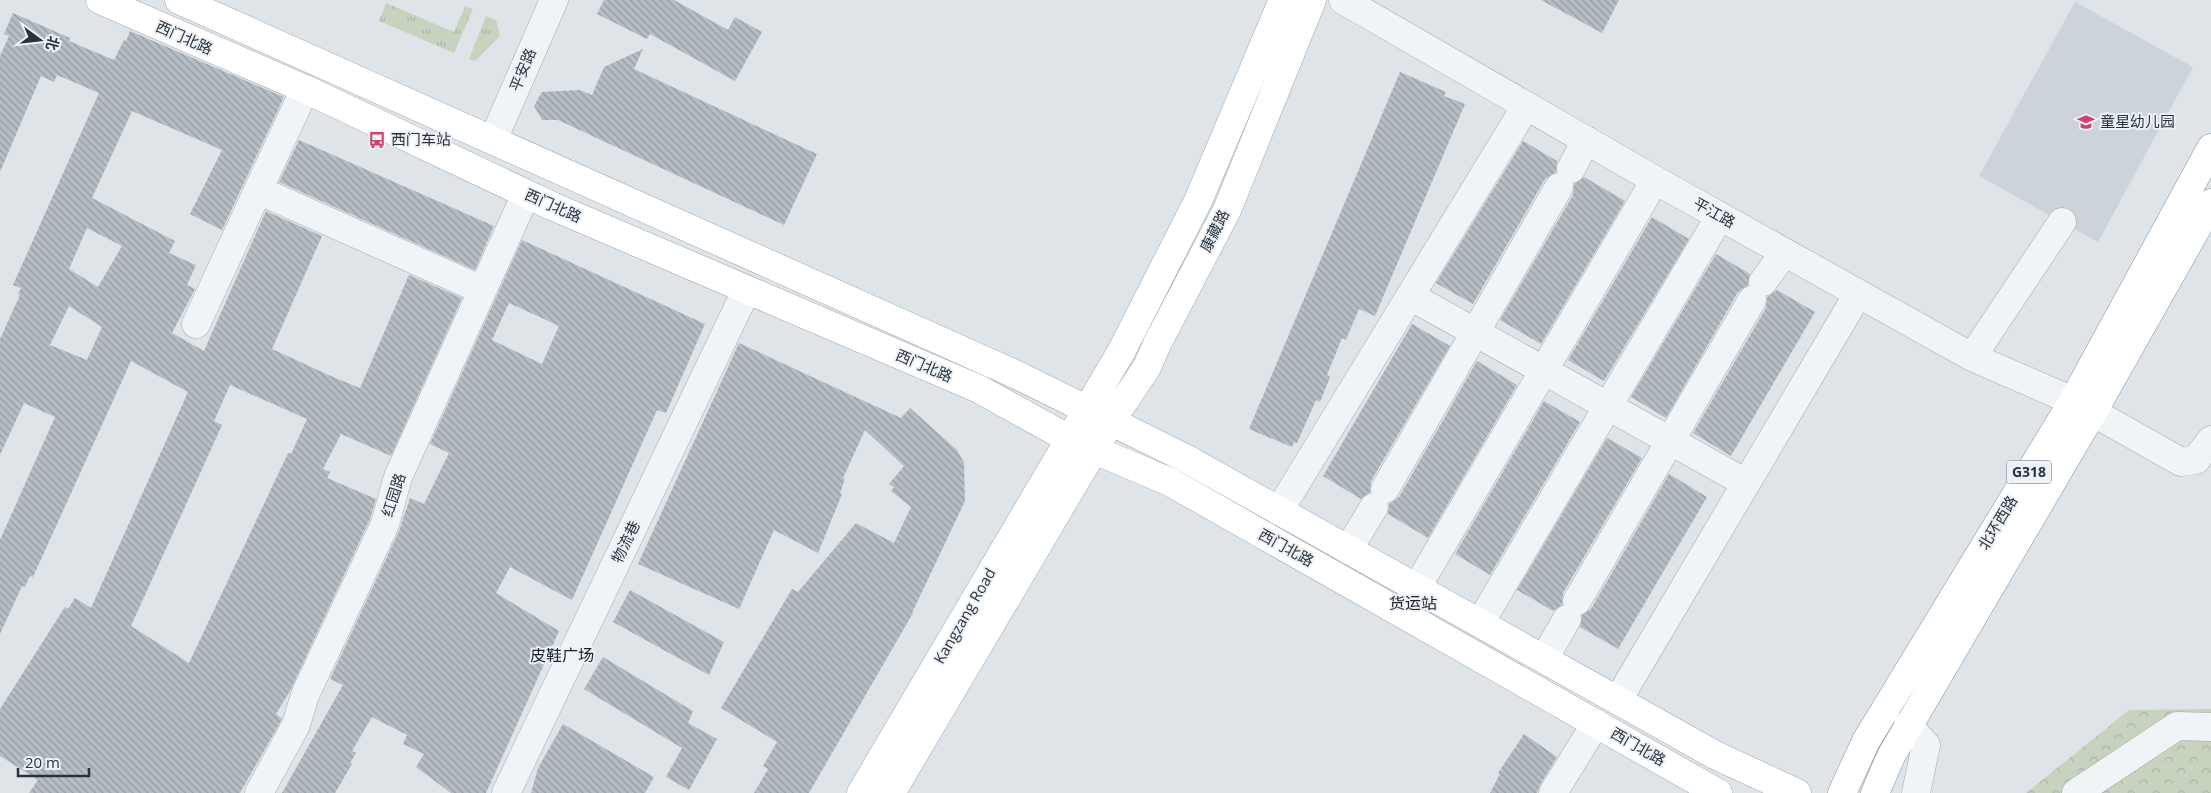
<svg xmlns="http://www.w3.org/2000/svg" width="2211" height="793" viewBox="0 0 2211 793" font-family="'Open Sans','Noto Sans SC',sans-serif">
<style>
.built{fill:#ccd3da}
.grass{fill:url(#grass-tufts)}
.forest{fill:url(#forest-crowns)}
.building{fill:url(#building-back-hatch);fill-rule:evenodd}
.lines{fill:none;stroke-linecap:round;stroke-linejoin:round}
.minor-casing{stroke:#a3acb2;stroke-width:29}
.major-casing{stroke:#9eaab4;stroke-width:29}
.highway-casing{stroke:#86939f;stroke-width:29}
.minor{stroke:#f1f4f6;stroke-width:28}
.major{stroke:#fff;stroke-width:28}
.highway{stroke:#fff;stroke-width:28}
.labels{text-anchor:middle;stroke-width:4;stroke-linejoin:round;paint-order:stroke}
.shield{fill:#eef2f6;stroke:#636d76;stroke-width:1}
.shield-label{font-size:14px;font-weight:bold;fill:#27343f}
.street-label{font-size:15px;fill:#27343f;stroke:#eef2f6}
.poi-label{font-size:15px;fill:#27343f;stroke:#eef2f6;text-anchor:start}
.neighbourhood-label{font-size:16px;fill:#1a2430;stroke:#eef2f6}
</style>
<defs>
<pattern id="grass-tufts" width="24" height="20" patternUnits="userSpaceOnUse" patternTransform="scale(1.25)"><rect width="24" height="20" fill="#c7d2bf"/><path d="M3 7l-1-3M5 7V3M7 7l1-3M15 17l-1-3M17 17v-4M19 17l1-3" fill="none" stroke="#abb5a5"/></pattern>
<pattern id="forest-crowns" width="20" height="18" patternUnits="userSpaceOnUse" patternTransform="scale(1.25)"><rect width="20" height="18" fill="#c7d2bf"/><path d="M2 6a3 3 0 1 1 6 0M12 15a3 3 0 1 1 6 0" fill="none" stroke="#abb5a5"/></pattern>
<pattern id="building-back-hatch" width="6" height="6" patternUnits="userSpaceOnUse" patternTransform="scale(1.25)"><rect width="6" height="6" fill="#b6bec5"/><path d="M-1 5l2 2M0 0l6 6M5-1l2 2" fill="none" stroke="#949ba1"/></pattern>
</defs>
<rect width="100%" height="100%" fill="#dee4e8"/>
<!-- built -->
<path class="built" d="M 2075,2 L 2193,67 L 2098,242 L 1979,176 Z"/>
<!-- grass -->
<path class="grass" d="M 386,3 L 454,32 L 465,6 L 473,9 L 454,53 L 379,21 Z
M 486,16 L 496,20 L 500,36 L 475,61 L 469,59 Z"/>
<!-- forest -->
<path class="forest" d="M 2211,709 L 2211,793 L 2026,793 L 2129,710 Z"/>
<!-- building -->
<path class="building" d="M 604,0 L 674,0 L 728,30 L 735,17 L 762,32 L 735,81 L 650,34 L 647,39 L 597,14 Z
M 1541,0 L 1619,0 L 1602,33 Z
M 13,13 L 70,38 L 69,41 L 114,60 L 124,40 L 126,41 L 130,31 L 284,97 L 222,230 L 190,214 L 222,150 L 132,111 L 92,198 L 175,241 L 169,253 L 196,265 L 187,285 L 195,289 L 172,333 L 204,351 L 266,211 L 322,236 L 272,349 L 333,377 L 360,388 L 409,275 L 462,298 L 391,456 L 341,434 L 323,469 L 330,472 L 327,478 L 376,499 L 370,519 L 290,691 L 276,714 L 282,719 L 240,793 L 29,793 L 38,780 L 0,756 L 0,709 L 65,607 L 68,609 L 75,598 L 91,608 L 188,392 L 131,361 L 33,577 L 30,576 L 25,587 L 22,586 L 0,634 L 0,540 L 55,417 L 24,403 L 0,455 L 0,339 L 20,295 L 18,294 L 21,288 L 13,285 L 99,93 L 57,75 L 54,82 L 41,76 L 0,172 L 0,56 L 9,36 L 4,34 ZM 87,228 L 122,246 L 98,287 L 69,269 ZM 69,306 L 102,327 L 87,360 L 50,345 ZM 230,385 L 307,419 L 291,454 L 288,453 L 189,663 L 131,626 L 222,425 L 214,421 Z
M 643,49 L 634,69 L 817,154 L 784,225 L 558,120 L 542,120 L 534,106 L 542,92 L 580,90 L 592,95 L 604,67 Z
M 1400,72 L 1446,92 L 1444,96 L 1465,104 L 1375,316 L 1359,309 L 1346,340 L 1342,338 L 1327,375 L 1330,377 L 1320,402 L 1316,400 L 1297,443 L 1294,442 L 1292,447 L 1249,429 Z
M 299,140 L 494,226 L 475,270 L 279,182 Z
M 1523,141 L 1557,161 L 1556,172 L 1545,179 L 1473,304 L 1436,283 Z
M 1584,177 L 1625,201 L 1541,344 L 1500,320 L 1573,195 L 1574,184 Z
M 1652,217 L 1689,239 L 1604,381 L 1568,360 Z
M 522,240 L 705,324 L 666,413 L 657,410 L 572,600 L 510,567 L 496,593 L 559,631 L 486,793 L 451,793 L 416,767 L 424,754 L 403,744 L 407,735 L 372,717 L 352,751 L 356,753 L 350,763 L 352,764 L 335,793 L 282,793 L 343,685 L 330,679 L 399,531 L 410,498 L 424,504 L 449,453 L 430,444 ZM 509,303 L 559,326 L 542,364 L 492,340 Z
M 1716,254 L 1750,274 L 1748,285 L 1738,292 L 1666,418 L 1631,397 Z
M 1777,290 L 1815,312 L 1731,456 L 1693,433 L 1766,308 L 1767,297 Z
M 1412,324 L 1450,346 L 1371,481 L 1370,492 L 1361,499 L 1323,476 Z
M 739,343 L 901,418 L 910,408 L 957,450 L 964,463 L 965,501 L 912,613 L 913,613 L 809,793 L 754,793 L 768,769 L 763,766 L 777,742 L 721,708 L 792,589 L 798,592 L 856,523 L 894,543 L 911,507 L 891,491 L 894,487 L 889,484 L 904,466 L 865,430 L 843,478 L 845,479 L 840,493 L 842,494 L 818,553 L 774,530 L 739,609 L 638,564 Z
M 1477,361 L 1517,385 L 1428,538 L 1388,514 L 1389,504 L 1399,497 Z
M 1544,401 L 1580,422 L 1490,575 L 1455,554 Z
M 1607,438 L 1642,458 L 1563,593 L 1562,605 L 1553,611 L 1517,590 Z
M 1669,474 L 1707,497 L 1618,649 L 1580,627 L 1582,615 L 1591,609 Z
M 630,590 L 724,642 L 709,675 L 613,622 Z
M 603,657 L 693,711 L 688,723 L 717,739 L 689,790 L 666,777 L 682,748 L 584,689 Z
M 563,724 L 654,777 L 645,793 L 531,793 L 538,768 Z
M 1524,734 L 1557,757 L 1540,785 L 1537,793 L 1490,793 L 1500,774 L 1498,773 Z"/>
<g class="lines">
<!-- minor casing -->
<g class="minor-casing">
<path id="minor" d="M 1343,0 L 1655,180 L 1972,357 L 2073,401 L 2181,462 L 2196,460 L 2211,440
M 493,140 L 554,0
M 1571,169 L 1586,140
M 258,190 L 482,290
M 1763,282 L 1784,253
M 1410,296 L 1746,483
M 196,324 L 305,89
M 1972,357 L 2062,222
M 1385,489 L 1559,187
M 1279,511 L 1526,106
M 1348,550 L 1374,507
M 1416,589 L 1655,180
M 1577,601 L 1752,300
M 1480,623 L 1720,216
M 1544,659 L 1567,619
M 1618,700 L 1858,294
M 1908,725 L 1926,745 L 1916,793
M 259,793 L 296,725 L 305,695 L 385,524 L 398,477 L 526,194
M 506,793 L 746,291
M 1553,793 L 1596,723
M 2076,793 L 2177,726 L 2211,727"/>
</g>
<!-- major casing -->
<g class="major-casing">
<path id="major" d="M 100,0 L 305,89 L 552,206 L 979,389 L 1069,439 L 1170,482 L 1718,793
M 179,0 L 1017,375 L 1185,458 L 1715,755 L 1797,793
M 861,793 L 1121,352 L 1198,201 L 1283,0
M 891,793 L 1111,421 L 1147,367 L 1157,344 L 1227,210 L 1312,0"/>
</g>
<!-- highway casing -->
<g class="highway-casing">
<path id="highway" d="M 1842,793 L 1866,741 L 2073,401 L 2211,148
M 1875,793 L 1891,756 L 2093,412 L 2211,203"/>
</g>
<!-- minor -->
<use href="#minor" class="minor"/>
<!-- major -->
<use href="#major" class="major"/>
<!-- highway -->
<use href="#highway" class="highway"/>
</g>
<!-- icons -->
<defs>
<g id="school-bare" transform="scale(1.35)"><path d="M0-5L7-2L0 1L-7-2ZM-4 1L0 2.5L4 1V4Q0 6-4 4Z" fill="#ce426c" stroke="#eef2f6" stroke-width="2.5" paint-order="stroke"/></g>
<g id="bus-bare" transform="scale(1.35)"><path d="M-5-6H5V4H4V6H2V4H-2V6H-4V4H-5ZM-3.5-4V0h7V-4ZM-3.5 1.2v1.5H-2V1.2ZM2 1.2v1.5H3.5V1.2Z" fill="#ce426c" stroke="#eef2f6" stroke-width="2.5" paint-order="stroke"/></g>
</defs>
<g fill-rule="evenodd">
<use href="#school-bare" x="2086" y="122"/>
<use href="#bus-bare" x="377" y="140"/>
</g>
<g class="labels">
<!-- shield labels -->
<rect class="shield" x="2006.5" y="460.5" width="45" height="23" rx="4"/>
<g class="shield-label">
<text x="2029" y="477">G318</text>
</g>
<!-- street labels -->
<g class="street-label">
<text transform="translate(184 38) rotate(24)" y="5">西门北路</text>
<text transform="translate(523 70) rotate(-68)" y="5">平安路</text>
<text transform="translate(553 206) rotate(24)" y="5">西门北路</text>
<text transform="translate(1714 213) rotate(29)" y="5">平江路</text>
<text transform="translate(1215 231) rotate(-63)" y="5">康藏路</text>
<text transform="translate(924 366) rotate(23)" y="5">西门北路</text>
<text transform="translate(394 495) rotate(-72)" y="5">红园路</text>
<text transform="translate(1998 523) rotate(-59)" y="5">北环西路</text>
<text transform="translate(626 542) rotate(-64)" y="5">物流巷</text>
<text transform="translate(1286 548) rotate(29)" y="5">西门北路</text>
<text transform="translate(965 616) rotate(-60)" y="5">Kangzang Road</text>
<text transform="translate(1638 747) rotate(30)" y="5">西门北路</text>
</g>
<!-- poi labels -->
<g class="poi-label">
<text x="2100" y="127">童星幼儿园</text>
<text x="391" y="145">西门车站</text>
</g>
<!-- neighbourhood labels -->
<g class="neighbourhood-label">
<text x="1413" y="609">货运站</text>
<text x="562" y="661">皮鞋广场</text>
</g>
</g>
<!-- north arrow -->
<g transform="translate(40 40) rotate(105)" stroke="#eef2f6" stroke-width="4" paint-order="stroke">
<path d="M0-4L9 19L0 12L-9 19Z" fill="#27343f"/>
<text y="-8" font-size="14" font-weight="bold" text-anchor="middle" fill="#27343f">北</text>
</g>
<!-- scale -->
<path d="M18 768v8h71v-8" fill="none" stroke="#27343f" stroke-width="2.5"/>
<text x="25" y="768" font-size="15" fill="#27343f" stroke="#eef2f6" stroke-width="4" paint-order="stroke">20 m</text>
</svg>
